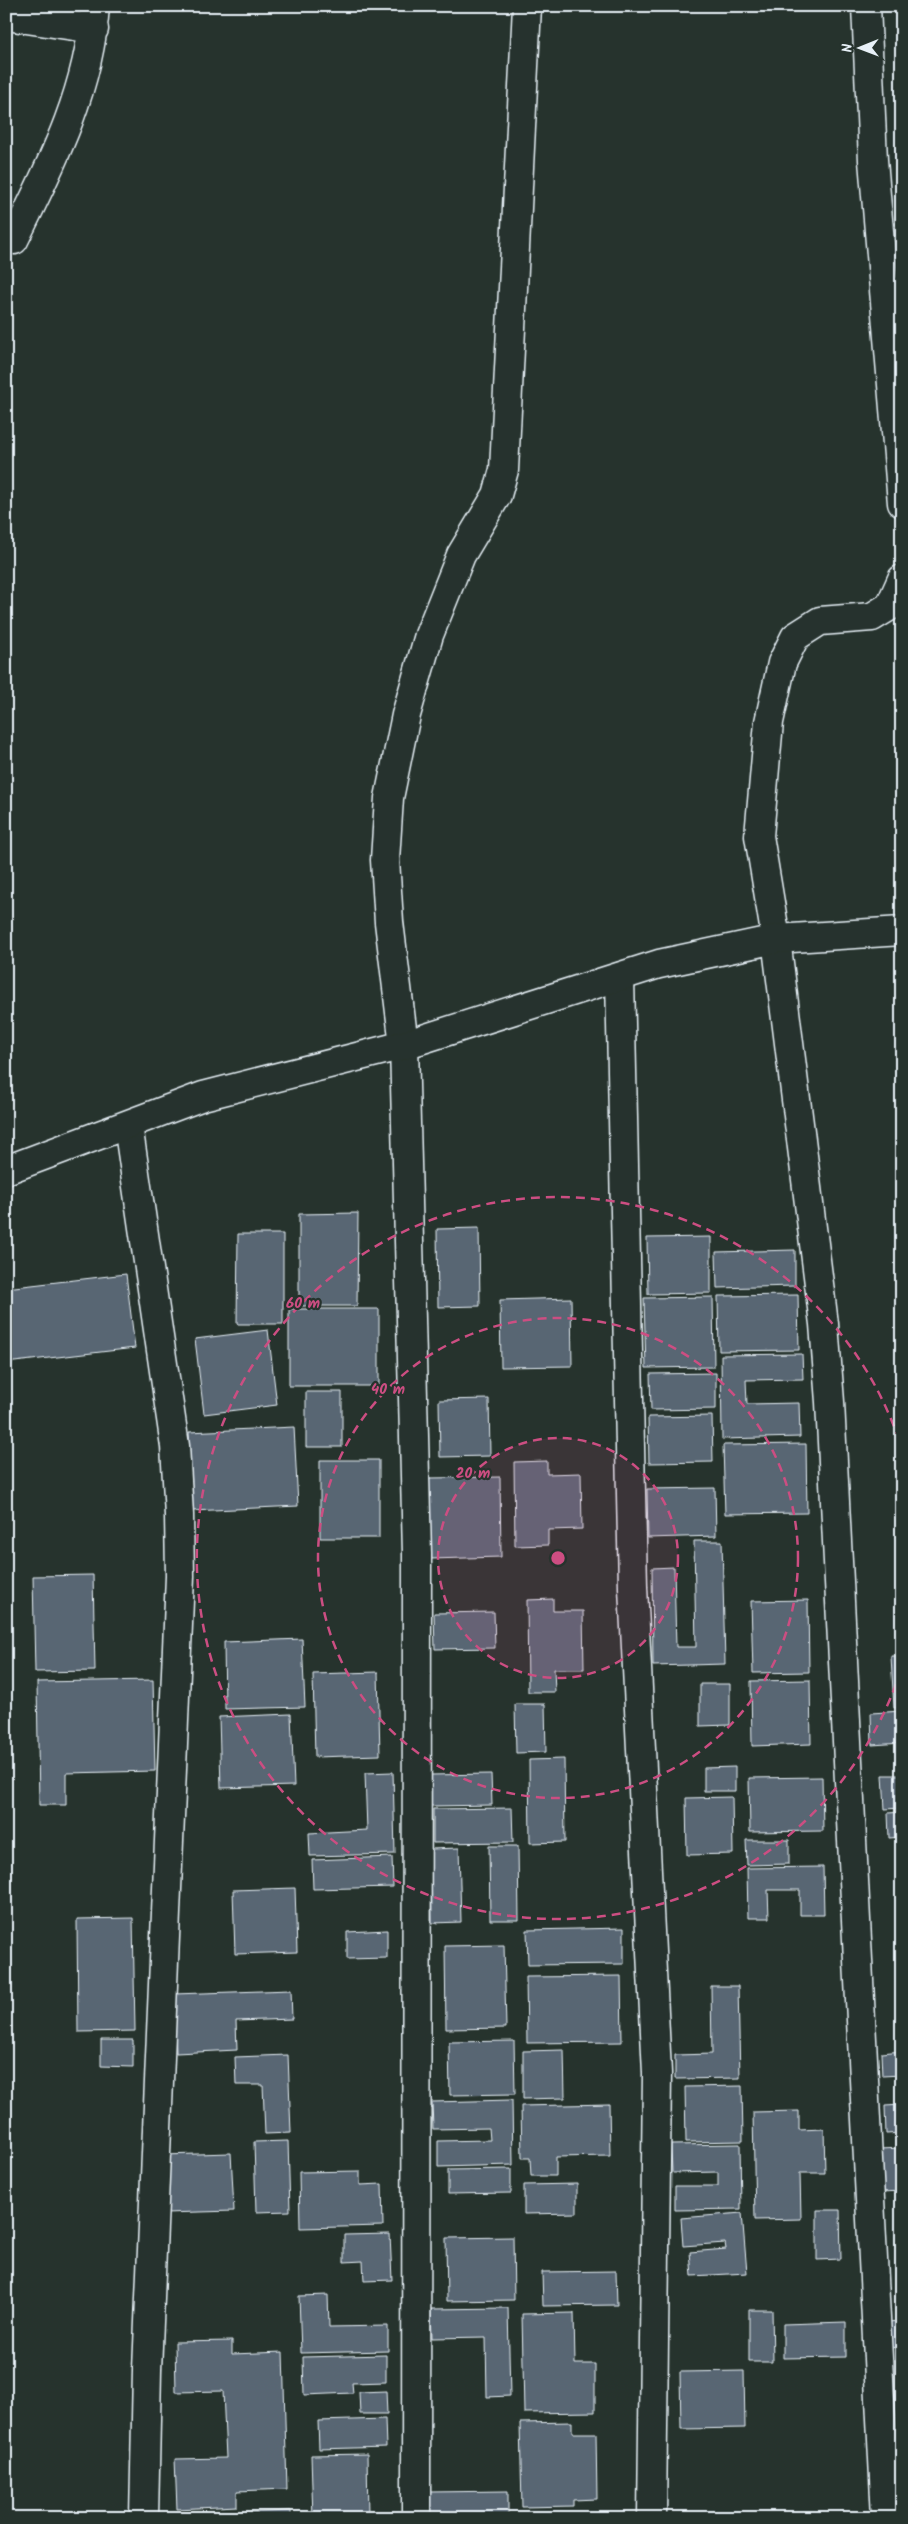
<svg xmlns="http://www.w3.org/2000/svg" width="908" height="2524" viewBox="0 0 908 2524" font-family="Kalam,sans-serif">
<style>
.building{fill:#596673;stroke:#e8f1f8}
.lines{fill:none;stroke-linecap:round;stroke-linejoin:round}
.street-casing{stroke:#e8f1f8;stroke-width:31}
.secondary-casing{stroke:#e8f1f8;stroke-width:31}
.street{stroke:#26332d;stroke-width:28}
.secondary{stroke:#26332d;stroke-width:28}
.ring{fill:none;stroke:#cc4e82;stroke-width:2.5;stroke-dasharray:9 6}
.centre{fill:#cc4e82;stroke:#26332d;stroke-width:2.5}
.ring-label{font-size:15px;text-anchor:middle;font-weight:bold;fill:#cc4e82;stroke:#26332d;stroke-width:4.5;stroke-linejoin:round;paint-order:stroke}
</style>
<rect width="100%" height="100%" fill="#26332d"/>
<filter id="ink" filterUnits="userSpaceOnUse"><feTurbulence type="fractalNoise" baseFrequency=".02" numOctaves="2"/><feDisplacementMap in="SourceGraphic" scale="10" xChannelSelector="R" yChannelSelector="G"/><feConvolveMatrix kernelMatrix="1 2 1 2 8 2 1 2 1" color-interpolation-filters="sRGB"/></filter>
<g filter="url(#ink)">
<!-- building -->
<path class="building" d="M 358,1213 L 357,1306 L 299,1306 L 299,1214 Z
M 479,1228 L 480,1306 L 438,1307 L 437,1229 Z
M 238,1234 L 283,1234 L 283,1324 L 237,1324 Z
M 711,1237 L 711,1293 L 648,1294 L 647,1238 Z
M 795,1250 L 795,1286 L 717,1288 L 716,1252 Z
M 126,1274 L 135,1348 L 6,1363 L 6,1288 Z
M 798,1295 L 799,1350 L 719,1351 L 718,1296 Z
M 713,1297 L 714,1367 L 646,1368 L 644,1298 Z
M 571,1298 L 572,1366 L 501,1367 L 500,1300 Z
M 289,1309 L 379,1309 L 379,1386 L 289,1386 Z
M 268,1330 L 277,1405 L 204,1414 L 195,1339 Z
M 802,1354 L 803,1379 L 746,1380 L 747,1404 L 799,1403 L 800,1437 L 722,1439 L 721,1355 Z
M 716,1373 L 716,1409 L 651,1410 L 650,1374 Z
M 306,1392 L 342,1392 L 342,1447 L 306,1447 Z
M 489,1399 L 490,1456 L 440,1457 L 439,1400 Z
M 712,1416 L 713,1462 L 649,1463 L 648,1417 Z
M 294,1427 L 298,1506 L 192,1511 L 189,1432 Z
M 806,1444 L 807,1513 L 725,1514 L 723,1445 Z
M 320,1460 L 379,1460 L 379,1538 L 320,1538 Z
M 547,1461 L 547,1474 L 581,1473 L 582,1529 L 548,1530 L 548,1545 L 515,1546 L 514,1462 Z
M 500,1477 L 501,1557 L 430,1559 L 429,1478 Z
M 715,1488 L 716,1536 L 648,1538 L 647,1489 Z
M 694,1541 L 722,1541 L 725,1664 L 653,1666 L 652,1568 L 674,1567 L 676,1647 L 696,1647 Z
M 93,1575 L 95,1671 L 35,1672 L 33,1576 Z
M 553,1599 L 553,1611 L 583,1611 L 584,1669 L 554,1669 L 555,1692 L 528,1692 L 527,1600 Z
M 808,1600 L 809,1672 L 753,1673 L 751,1601 Z
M 494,1612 L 495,1648 L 435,1649 L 434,1613 Z
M 302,1639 L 305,1707 L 225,1709 L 224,1642 Z
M 891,1656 L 902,1656 L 902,1707 L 894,1708 Z
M 378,1672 L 380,1755 L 315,1757 L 313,1674 Z
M 153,1680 L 155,1771 L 66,1773 L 66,1805 L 39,1805 L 37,1682 Z
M 810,1680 L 811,1744 L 752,1746 L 751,1681 Z
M 700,1684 L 730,1684 L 730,1725 L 700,1726 Z
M 515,1704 L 545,1704 L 546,1752 L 516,1753 Z
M 902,1711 L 902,1743 L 872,1745 L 871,1713 Z
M 291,1714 L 294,1786 L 221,1788 L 219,1717 Z
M 564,1759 L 565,1842 L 530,1843 L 529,1760 Z
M 735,1767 L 735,1791 L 704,1791 L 704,1768 Z
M 393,1772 L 395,1854 L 310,1856 L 309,1833 L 367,1830 L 365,1773 Z
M 491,1774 L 492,1805 L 431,1806 L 430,1775 Z
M 883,1775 L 902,1775 L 902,1808 L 885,1809 Z
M 822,1777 L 823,1831 L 750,1832 L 749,1778 Z
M 732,1797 L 733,1854 L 687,1855 L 686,1798 Z
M 512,1808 L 513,1842 L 433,1843 L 433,1809 Z
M 902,1812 L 902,1837 L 889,1838 L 888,1813 Z
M 746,1840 L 789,1840 L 789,1864 L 747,1865 Z
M 489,1846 L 518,1846 L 519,1920 L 490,1920 Z
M 459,1848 L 461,1922 L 432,1923 L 431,1849 Z
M 392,1857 L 393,1887 L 313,1889 L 312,1860 Z
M 823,1867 L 824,1915 L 800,1915 L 800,1890 L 768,1890 L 769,1918 L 748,1918 L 747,1868 Z
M 295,1888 L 297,1952 L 235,1954 L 233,1890 Z
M 133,1918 L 135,2031 L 78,2032 L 77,1919 Z
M 624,1928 L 624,1964 L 528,1965 L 527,1930 Z
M 387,1930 L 387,1958 L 347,1959 L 347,1932 Z
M 504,1945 L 506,2028 L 446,2029 L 445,1946 Z
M 621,1976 L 622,2042 L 527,2043 L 526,1977 Z
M 711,1986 L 738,1986 L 740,2078 L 675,2079 L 675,2055 L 712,2054 Z
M 291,1990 L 292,2019 L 236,2021 L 237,2050 L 176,2053 L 174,1994 Z
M 101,2040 L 133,2040 L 133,2067 L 101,2066 Z
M 514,2041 L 515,2094 L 450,2095 L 449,2042 Z
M 564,2050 L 565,2098 L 523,2099 L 523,2051 Z
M 902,2051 L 902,2075 L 882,2076 L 881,2053 Z
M 288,2055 L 291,2133 L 265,2134 L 263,2085 L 236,2085 L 235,2057 Z
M 7,2063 L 7,2121 L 6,2121 Z
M 742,2086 L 743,2141 L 686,2142 L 685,2087 Z
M 512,2100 L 513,2165 L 438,2167 L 438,2141 L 490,2140 L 489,2128 L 433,2129 L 432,2102 Z
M 609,2104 L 610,2156 L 556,2157 L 556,2176 L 531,2176 L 530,2158 L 522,2158 L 521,2106 Z
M 902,2105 L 902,2133 L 886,2134 L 885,2106 Z
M 799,2111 L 799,2130 L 824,2129 L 825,2173 L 800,2173 L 801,2219 L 755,2220 L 753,2112 Z
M 288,2141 L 290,2211 L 256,2212 L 254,2142 Z
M 740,2144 L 741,2209 L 675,2210 L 675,2186 L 718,2186 L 718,2172 L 672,2173 L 671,2145 Z
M 902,2148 L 902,2191 L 881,2192 L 879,2149 Z
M 231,2153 L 234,2211 L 165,2213 L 163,2155 Z
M 511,2169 L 511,2193 L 448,2194 L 448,2170 Z
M 360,2171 L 360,2185 L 382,2184 L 383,2226 L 300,2228 L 299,2172 Z
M 577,2184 L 577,2213 L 524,2214 L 524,2185 Z
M 817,2210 L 840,2210 L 841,2259 L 817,2260 Z
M 742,2213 L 747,2273 L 692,2276 L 690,2252 L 726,2249 L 725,2243 L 683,2246 L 681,2218 Z
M 390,2234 L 392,2280 L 364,2281 L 363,2261 L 344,2262 L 344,2235 Z
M 513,2237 L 514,2300 L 447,2301 L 446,2238 Z
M 616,2271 L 617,2305 L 543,2306 L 542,2272 Z
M 328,2295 L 329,2327 L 388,2326 L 388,2351 L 301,2353 L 299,2296 Z
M 508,2308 L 510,2396 L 487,2397 L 486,2337 L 432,2338 L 431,2309 Z
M 749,2310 L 772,2310 L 773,2362 L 749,2362 Z
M 574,2313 L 575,2364 L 595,2364 L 595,2412 L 524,2413 L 522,2314 Z
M 902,2321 L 902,2347 L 887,2348 L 886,2322 Z
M 846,2322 L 846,2357 L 783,2358 L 783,2324 Z
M 232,2341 L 232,2354 L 283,2352 L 287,2489 L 237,2491 L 237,2506 L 177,2509 L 175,2459 L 226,2458 L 223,2391 L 176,2392 L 175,2342 Z
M 386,2355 L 386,2382 L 352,2383 L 353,2393 L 304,2395 L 303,2357 Z
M 744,2371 L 745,2428 L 681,2429 L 680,2372 Z
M 386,2391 L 387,2414 L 360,2414 L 359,2392 Z
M 385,2419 L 386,2447 L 319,2449 L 318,2421 Z
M 572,2422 L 572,2433 L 596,2433 L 597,2499 L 573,2500 L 573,2506 L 522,2507 L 520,2423 Z
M 367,2454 L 368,2518 L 313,2518 L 311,2455 Z
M 508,2491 L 508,2518 L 430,2518 L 430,2492 Z
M 291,2511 L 291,2518 L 154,2518 L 154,2516 Z
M 556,2514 L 556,2518 L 515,2518 L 515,2515 Z"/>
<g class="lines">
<!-- street casing -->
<g class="street-casing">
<path id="street" d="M 866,6 L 873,160 L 902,503
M 6,16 L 94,29
M 14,240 C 51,165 89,92 95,6
M 620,977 L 633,1587 L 657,2073 L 652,2518
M 128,1125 L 175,1446 L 179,1515 L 180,1576 L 147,2370 L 144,2518
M 416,2518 L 417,1554 L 404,1045 L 389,922 L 385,860 L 389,798 L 406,715 L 429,635 L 461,555 L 497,495 L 504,470 L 527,6
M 886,2518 L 830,1402 L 824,1324 L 776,939 L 759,836 L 769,722 L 782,663 L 795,637 L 820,621 L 872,617 L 890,606 L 902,579"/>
</g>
<!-- secondary casing -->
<g class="secondary-casing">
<path id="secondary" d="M 6,1170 L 203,1096 L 404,1045 L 659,964 L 776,939 L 902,931"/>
</g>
<!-- street -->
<use href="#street" class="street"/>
<!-- secondary -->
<use href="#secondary" class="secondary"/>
</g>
</g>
<!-- distance rings -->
<circle cx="558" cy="1558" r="120" fill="#cc4e82" fill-opacity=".12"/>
<g class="ring">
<circle cx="558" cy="1558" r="120"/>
<circle cx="558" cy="1558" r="240"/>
<path d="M901 1670A361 361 0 1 1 901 1446"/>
</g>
<circle cx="558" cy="1558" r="8" class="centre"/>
<g class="ring-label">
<text x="303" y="1308">60 m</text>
<text x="388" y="1394">40 m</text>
<text x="473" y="1478">20 m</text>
</g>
<!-- margin -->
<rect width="908" height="2524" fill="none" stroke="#26332d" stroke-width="25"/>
<rect x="12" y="12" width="883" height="2499" fill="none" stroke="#e8f1f8" stroke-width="2" filter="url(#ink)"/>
<!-- north arrow -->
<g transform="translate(860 48) rotate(269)" stroke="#26332d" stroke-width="4" paint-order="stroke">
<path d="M0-4L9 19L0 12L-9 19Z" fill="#e8f1f8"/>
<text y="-8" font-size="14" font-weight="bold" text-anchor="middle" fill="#e8f1f8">N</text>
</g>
</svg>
